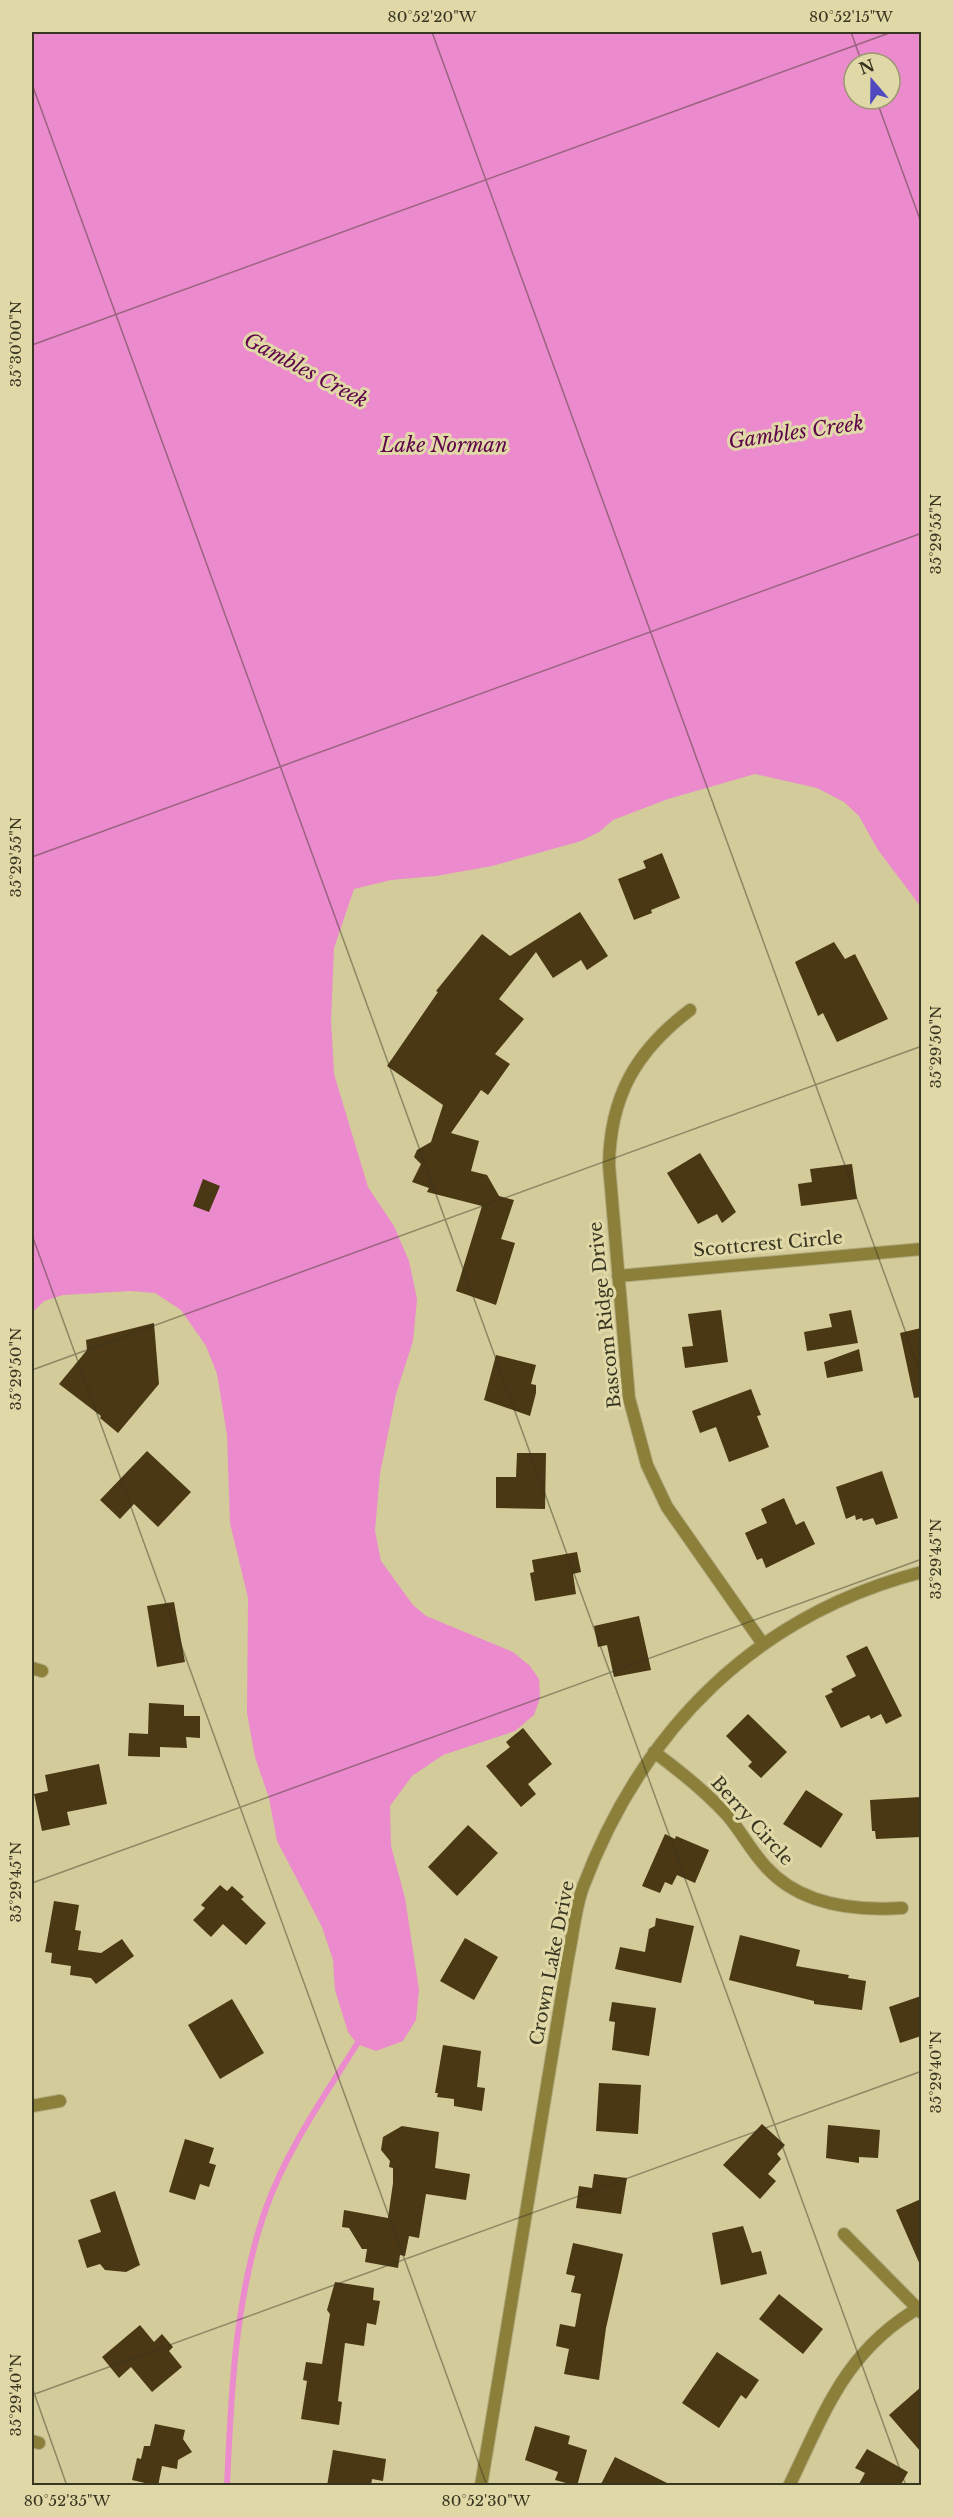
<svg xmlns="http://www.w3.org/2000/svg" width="953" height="2517" viewBox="0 0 953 2517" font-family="'Libre Baskerville',serif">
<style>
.water{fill:#eb8acd;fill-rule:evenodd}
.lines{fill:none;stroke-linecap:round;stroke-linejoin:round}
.stream{stroke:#eb8acd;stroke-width:6}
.building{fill:#4a3713}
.street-casing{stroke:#b1aa7f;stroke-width:14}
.street{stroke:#8b7f39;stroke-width:12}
.ticks{fill:none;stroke:#383521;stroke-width:1.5;stroke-opacity:0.45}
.labels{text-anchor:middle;stroke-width:6;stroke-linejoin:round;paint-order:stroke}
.street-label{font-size:18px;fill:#383521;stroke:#e0d8a7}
.water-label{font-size:20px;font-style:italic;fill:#5e034a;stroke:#e0d8a7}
.neatline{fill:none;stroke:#383521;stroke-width:2}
.ticks-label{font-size:15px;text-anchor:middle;fill:#383521}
</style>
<rect width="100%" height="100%" fill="#d3cb9a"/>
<!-- water -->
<path class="water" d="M 32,32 L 921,32 L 921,907 L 878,850 L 859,816 L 844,802 L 817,788 L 755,774 L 668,799 L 613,820 L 599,832 L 581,841 L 492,866 L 436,876 L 391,880 L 354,889 L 334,948 L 331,1020 L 334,1074 L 368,1187 L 394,1226 L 409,1261 L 417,1299 L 413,1341 L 396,1394 L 380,1473 L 375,1531 L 381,1561 L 413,1605 L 426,1616 L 513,1652 L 530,1666 L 539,1679 L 540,1698 L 534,1715 L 515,1731 L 443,1755 L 412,1776 L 390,1806 L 391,1846 L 405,1898 L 419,1990 L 416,2020 L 403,2041 L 376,2051 L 357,2044 L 348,2032 L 335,1990 L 333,1960 L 322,1927 L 277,1841 L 269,1798 L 255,1757 L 247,1713 L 248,1598 L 230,1523 L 227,1435 L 217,1374 L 206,1346 L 181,1310 L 155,1293 L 130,1291 L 63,1295 L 44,1301 L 32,1313 ZM 854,63 L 890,63 L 890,99 L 854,99 Z"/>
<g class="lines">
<!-- stream -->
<path class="stream" d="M 227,2486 C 231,2394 235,2298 265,2211 C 286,2151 323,2098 357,2044"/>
</g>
<!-- building -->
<path class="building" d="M 662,853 L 680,898 L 651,910 L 652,913 L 634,920 L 618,879 L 646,868 L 643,861 Z
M 580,912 L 608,956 L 587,970 L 581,960 L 553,978 L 536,952 L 499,999 L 524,1019 L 495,1054 L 510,1064 L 488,1095 L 481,1090 L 451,1133 L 479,1141 L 471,1171 L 487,1175 L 499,1196 L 514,1200 L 501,1239 L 515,1243 L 496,1305 L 456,1291 L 482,1206 L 427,1192 L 429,1188 L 412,1182 L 421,1164 L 414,1157 L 417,1150 L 431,1142 L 443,1105 L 387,1066 L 438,992 L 436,991 L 482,934 L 510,956 Z
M 834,942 L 845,959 L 855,954 L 888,1019 L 837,1042 L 823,1013 L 818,1016 L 795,962 Z
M 700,1153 L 736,1212 L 722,1223 L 717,1214 L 698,1224 L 667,1173 Z
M 852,1164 L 857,1199 L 801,1206 L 798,1184 L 812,1182 L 810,1169 Z
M 203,1179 L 220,1186 L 209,1212 L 193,1206 Z
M 721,1310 L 728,1362 L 685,1368 L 682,1347 L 693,1346 L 688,1314 Z
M 851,1310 L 858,1343 L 807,1351 L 804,1332 L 832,1327 L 829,1314 Z
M 154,1323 L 159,1384 L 118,1433 L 100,1418 L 101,1416 L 59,1384 L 87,1350 L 86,1340 Z
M 921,1328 L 921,1397 L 914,1398 L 900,1333 Z
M 859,1349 L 863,1371 L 827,1378 L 824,1362 Z
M 496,1355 L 536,1365 L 531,1384 L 536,1385 L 536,1393 L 530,1416 L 484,1400 Z
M 751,1389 L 761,1415 L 757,1416 L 769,1447 L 729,1462 L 716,1427 L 700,1433 L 692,1411 Z
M 147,1451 L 191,1492 L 158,1527 L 134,1504 L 120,1519 L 100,1500 Z
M 517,1453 L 546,1453 L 545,1509 L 496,1508 L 496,1477 L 516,1477 Z
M 882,1471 L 898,1518 L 876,1525 L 873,1518 L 863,1521 L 862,1518 L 856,1520 L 855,1515 L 846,1519 L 836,1487 Z
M 784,1498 L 796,1525 L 804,1521 L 815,1544 L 766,1568 L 762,1558 L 757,1560 L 745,1533 L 767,1523 L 761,1509 Z
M 577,1552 L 581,1572 L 573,1574 L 576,1594 L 535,1601 L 530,1573 L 534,1572 L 532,1560 Z
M 174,1602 L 185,1662 L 157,1667 L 147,1606 Z
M 639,1616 L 651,1670 L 614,1677 L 607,1645 L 598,1647 L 594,1626 Z
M 867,1646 L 902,1716 L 886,1724 L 881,1714 L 871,1719 L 869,1715 L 841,1728 L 825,1696 L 833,1692 L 831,1689 L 856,1676 L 846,1656 Z
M 149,1703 L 184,1705 L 184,1716 L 200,1716 L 200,1738 L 186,1737 L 187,1748 L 160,1747 L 160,1757 L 128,1756 L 129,1733 L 148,1734 Z
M 748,1714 L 787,1752 L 761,1778 L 748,1766 L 752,1762 L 726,1736 Z
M 523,1728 L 552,1764 L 528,1784 L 536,1794 L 521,1807 L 486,1766 L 510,1747 L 506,1742 Z
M 99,1764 L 107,1804 L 67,1812 L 70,1825 L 42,1831 L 34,1794 L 48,1791 L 45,1775 Z
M 806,1790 L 843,1814 L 821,1848 L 783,1824 Z
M 921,1797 L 921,1837 L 876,1839 L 875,1831 L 872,1831 L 870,1800 Z
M 468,1825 L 498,1853 L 457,1896 L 428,1867 Z
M 665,1834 L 675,1839 L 676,1836 L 709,1850 L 695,1883 L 677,1875 L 672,1885 L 665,1882 L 660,1893 L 642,1886 Z
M 220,1885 L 227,1891 L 232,1886 L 244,1897 L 241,1899 L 266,1923 L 246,1945 L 223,1924 L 211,1937 L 193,1920 L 205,1908 L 201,1905 Z
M 54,1901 L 79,1905 L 75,1930 L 81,1931 L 78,1950 L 101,1953 L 122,1939 L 134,1956 L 96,1984 L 91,1978 L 70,1975 L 71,1966 L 51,1963 L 52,1953 L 45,1952 Z
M 656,1918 L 694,1926 L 681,1983 L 615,1969 L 620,1947 L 645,1952 L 649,1929 L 655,1926 Z
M 740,1935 L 800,1950 L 796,1966 L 849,1975 L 848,1978 L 866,1981 L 862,2010 L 814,2004 L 814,2001 L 729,1980 Z
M 465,1938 L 498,1957 L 474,2000 L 440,1981 Z
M 921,1996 L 921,2036 L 900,2043 L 889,2007 Z
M 232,1999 L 264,2053 L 220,2079 L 188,2025 Z
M 612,2002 L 656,2008 L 649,2056 L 612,2050 L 615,2022 L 609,2021 Z
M 443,2045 L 481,2051 L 477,2087 L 485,2088 L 482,2111 L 454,2106 L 454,2099 L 437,2097 L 438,2093 L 435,2093 Z
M 599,2083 L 641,2085 L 638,2134 L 596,2131 Z
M 762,2124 L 785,2145 L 777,2154 L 781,2159 L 768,2174 L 776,2181 L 760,2199 L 723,2165 Z
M 828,2125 L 880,2130 L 878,2158 L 859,2157 L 859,2163 L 826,2158 Z
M 402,2126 L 439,2132 L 435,2168 L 470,2174 L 466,2200 L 426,2194 L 419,2238 L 409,2236 L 405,2256 L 400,2255 L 398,2268 L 365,2262 L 367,2249 L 362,2249 L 349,2228 L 342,2227 L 344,2210 L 388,2218 L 393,2183 L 393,2168 L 389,2167 L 390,2161 L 381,2150 L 383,2137 Z
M 185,2139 L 214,2148 L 209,2163 L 216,2165 L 209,2187 L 200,2184 L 195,2200 L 169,2192 Z
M 594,2174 L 627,2178 L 621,2214 L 576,2208 L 579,2186 L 592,2188 Z
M 115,2191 L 140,2265 L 126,2272 L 105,2270 L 100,2264 L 87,2268 L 78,2240 L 101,2232 L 90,2200 Z
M 921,2199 L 921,2267 L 896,2210 Z
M 743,2226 L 752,2253 L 761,2251 L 767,2274 L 721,2285 L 712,2233 Z
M 573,2243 L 623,2254 L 606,2328 L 599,2380 L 564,2374 L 569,2349 L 556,2346 L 560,2324 L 575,2327 L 581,2294 L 571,2292 L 575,2276 L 566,2274 Z
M 335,2282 L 374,2288 L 373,2300 L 380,2301 L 376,2325 L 367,2323 L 364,2346 L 345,2343 L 338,2401 L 342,2402 L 339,2425 L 301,2419 L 307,2381 L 303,2380 L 306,2362 L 322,2364 L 330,2314 L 327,2310 Z
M 779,2294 L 823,2329 L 803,2354 L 759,2319 Z
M 140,2325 L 154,2342 L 162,2334 L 173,2347 L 169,2351 L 182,2367 L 152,2392 L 131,2367 L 119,2378 L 102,2357 Z
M 717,2352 L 759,2380 L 746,2399 L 741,2395 L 719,2428 L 682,2403 Z
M 921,2387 L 921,2452 L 889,2415 Z
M 155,2424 L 185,2430 L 183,2439 L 192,2452 L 178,2460 L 177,2469 L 162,2466 L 158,2486 L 132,2480 L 137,2458 L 141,2459 L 144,2446 L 150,2446 Z
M 535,2426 L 570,2436 L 568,2444 L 587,2450 L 577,2486 L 555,2480 L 558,2472 L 525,2460 Z
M 867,2449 L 908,2472 L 900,2486 L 858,2486 L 865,2473 L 855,2468 Z
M 333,2450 L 386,2459 L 383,2481 L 372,2479 L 371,2486 L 327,2486 Z
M 615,2457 L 673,2486 L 600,2486 Z"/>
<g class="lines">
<!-- street casing -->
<g class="street-casing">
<path id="street" d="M 690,1010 C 636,1051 610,1096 609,1165 L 629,1398 L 647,1465 L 667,1507 L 763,1644
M 618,1276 L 922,1249
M 32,1668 L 42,1671
M 654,1752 C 680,1771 705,1791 727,1815 C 741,1831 751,1851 766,1867 C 800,1905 854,1911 902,1908
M 32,2106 L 60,2101
M 844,2234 L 922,2313
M 32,2441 L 39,2443
M 481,2486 L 568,1958 C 573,1935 575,1909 583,1887 C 643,1728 756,1615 922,1572
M 789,2486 C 825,2412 845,2350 922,2306"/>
</g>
<!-- street -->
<use href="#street" class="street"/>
</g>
<!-- ticks -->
<path class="ticks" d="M 432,32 L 922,1377M 851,32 L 862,63M 32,84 L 906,2486M 876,99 L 922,225M 32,345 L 892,32M 32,857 L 922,533M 32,1235 L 487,2486M 32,1370 L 922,1046M 32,1883 L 922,1559M 32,2387 L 67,2486M 32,2395 L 922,2071"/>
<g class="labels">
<!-- street labels -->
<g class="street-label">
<text transform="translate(768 1244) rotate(-5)" y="6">Scottcrest Circle</text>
<text transform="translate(605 1315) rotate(-96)" y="6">Bascom Ridge Drive</text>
<text transform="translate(752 1821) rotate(48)" y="6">Berry Circle</text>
<text transform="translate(552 1963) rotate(-79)" y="6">Crown Lake Drive</text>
</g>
<!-- water labels -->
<g class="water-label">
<text transform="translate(306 370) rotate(28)" y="7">Gambles Creek</text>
<text transform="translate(796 432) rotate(-8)" y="7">Gambles Creek</text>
<text x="444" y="452">Lake Norman</text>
</g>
</g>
<!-- border -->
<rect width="953" height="2517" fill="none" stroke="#e0d8a7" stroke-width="66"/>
<!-- north arrow -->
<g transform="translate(872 81) rotate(340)"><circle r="28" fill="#e0d8a7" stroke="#9d9771" stroke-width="1.5"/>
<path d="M0-4.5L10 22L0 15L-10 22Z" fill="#4f48bf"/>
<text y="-9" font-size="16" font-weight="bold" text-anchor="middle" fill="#383521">N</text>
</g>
<rect x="33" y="33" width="887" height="2451" class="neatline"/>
<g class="ticks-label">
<text x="432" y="22">80°52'20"W</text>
<text x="851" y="22">80°52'15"W</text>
<text transform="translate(16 344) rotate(-90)" y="5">35°30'00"N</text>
<text transform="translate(936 534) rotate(-90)" y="5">35°29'55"N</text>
<text transform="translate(16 857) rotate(-90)" y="5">35°29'55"N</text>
<text transform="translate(936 1047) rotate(-90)" y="5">35°29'50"N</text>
<text transform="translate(16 1369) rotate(-90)" y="5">35°29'50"N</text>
<text transform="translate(936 1559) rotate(-90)" y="5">35°29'45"N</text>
<text transform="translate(16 1882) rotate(-90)" y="5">35°29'45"N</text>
<text transform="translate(936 2072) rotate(-90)" y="5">35°29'40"N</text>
<text transform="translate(16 2395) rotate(-90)" y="5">35°29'40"N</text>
<text x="67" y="2506">80°52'35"W</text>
<text x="486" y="2506">80°52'30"W</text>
</g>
</svg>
